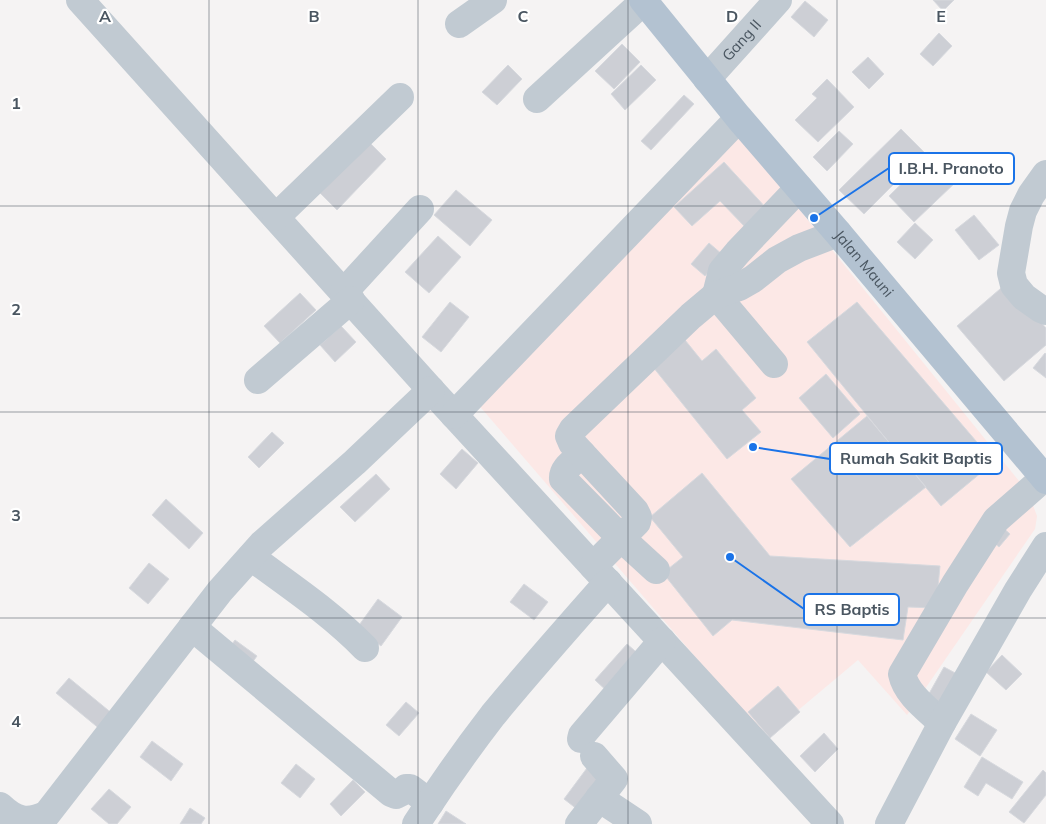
<svg xmlns="http://www.w3.org/2000/svg" width="1046" height="824" viewBox="0 0 1046 824" font-family="Mulish,sans-serif">
<style>
.medical{fill:#fce8e6}
.building{fill:#cdcfd5;stroke:#d7d9de}
.lines{fill:none;stroke-linecap:round;stroke-linejoin:round}
.minor{stroke:#c1cad2;stroke-width:28}
.major{stroke:#b3c2d1;stroke-width:28}
.grid{fill:none;stroke:#4a5661;stroke-width:1;stroke-opacity:0.55}
.labels{text-anchor:middle;stroke-width:4.5;stroke-linejoin:round;paint-order:stroke}
.street-label{font-size:15px;fill:#4a5661;stroke:#fff}
.grid-label{font-size:16px;text-anchor:middle;font-weight:bold;fill:#4a5661;stroke:#fff;stroke-width:4.5;stroke-linejoin:round;paint-order:stroke}
.leader{fill:none;stroke:#1a73e8;stroke-width:2}
.callout-dot{fill:#1a73e8;stroke:#fff;stroke-width:2}
.callout{fill:#fff;stroke:#1a73e8;stroke-width:2}
.callout-label{font-size:16px;text-anchor:middle;font-weight:bold;fill:#4a5661}
</style>
<rect width="100%" height="100%" fill="#f5f3f3"/>
<!-- medical -->
<path class="medical" d="M 739,135 L 1028,492 L 1037,516 L 1035,529 L 907,715 L 858,660 L 765,738 L 476,402 Z"/>
<!-- building -->
<path class="building" d="M 933,0 L 954,0 L 943,11 Z
M 805,1 L 828,20 L 814,37 L 791,17 Z
M 939,33 L 952,46 L 933,66 L 920,54 Z
M 622,44 L 640,62 L 614,89 L 595,71 Z
M 868,57 L 884,74 L 869,89 L 852,72 Z
M 508,65 L 522,79 L 497,105 L 482,92 Z
M 641,65 L 656,80 L 625,110 L 611,94 Z
M 827,79 L 854,107 L 818,142 L 795,120 L 817,98 L 812,94 Z
M 684,95 L 694,104 L 651,150 L 641,141 Z
M 901,129 L 925,153 L 864,214 L 839,190 Z
M 839,131 L 853,144 L 827,171 L 813,157 Z
M 367,140 L 386,159 L 337,210 L 317,190 Z
M 932,154 L 957,181 L 914,222 L 889,196 Z
M 724,162 L 768,210 L 747,229 L 720,201 L 692,226 L 674,207 Z
M 456,190 L 492,220 L 470,246 L 434,215 Z
M 974,215 L 999,245 L 979,260 L 955,230 Z
M 915,223 L 933,240 L 915,259 L 897,242 Z
M 438,236 L 461,257 L 429,293 L 405,272 Z
M 709,243 L 723,255 L 705,276 L 691,264 Z
M 1007,283 L 1046,328 L 1046,345 L 1004,381 L 957,326 Z
M 300,293 L 316,310 L 280,343 L 264,326 Z
M 450,302 L 469,317 L 441,352 L 422,337 Z
M 857,302 L 994,462 L 941,506 L 807,342 Z
M 341,326 L 356,342 L 335,362 L 320,345 Z
M 685,340 L 702,361 L 716,349 L 756,398 L 742,410 L 761,432 L 727,459 L 653,367 Z
M 1045,353 L 1046,354 L 1046,378 L 1033,368 Z
M 826,374 L 860,414 L 833,438 L 799,398 Z
M 867,416 L 926,487 L 850,547 L 791,479 Z
M 272,432 L 284,443 L 259,468 L 248,457 Z
M 462,449 L 478,463 L 456,489 L 440,474 Z
M 702,473 L 770,556 L 940,566 L 936,608 L 908,607 L 903,640 L 732,620 L 713,636 L 663,573 L 683,557 L 650,517 Z
M 376,474 L 390,489 L 355,522 L 340,507 Z
M 166,499 L 203,533 L 189,549 L 152,515 Z
M 1000,525 L 1010,534 L 999,547 L 989,538 Z
M 149,563 L 169,579 L 148,604 L 129,588 Z
M 524,584 L 548,602 L 534,620 L 510,602 Z
M 378,599 L 402,617 L 381,646 L 357,628 Z
M 235,640 L 257,656 L 249,667 L 227,651 Z
M 627,644 L 642,657 L 609,693 L 595,680 Z
M 1002,655 L 1022,674 L 1006,690 L 986,672 Z
M 944,667 L 959,675 L 942,705 L 926,699 Z
M 69,678 L 114,715 L 101,730 L 56,693 Z
M 778,686 L 800,712 L 770,738 L 748,712 Z
M 406,702 L 419,713 L 399,736 L 386,725 Z
M 971,714 L 997,730 L 980,756 L 955,739 Z
M 824,733 L 838,749 L 815,772 L 800,756 Z
M 152,741 L 183,764 L 171,781 L 140,757 Z
M 982,757 L 1023,782 L 1012,799 L 986,783 L 978,796 L 964,787 Z
M 296,764 L 315,779 L 300,798 L 281,783 Z
M 587,768 L 605,783 L 582,813 L 564,799 Z
M 1043,770 L 1046,773 L 1046,795 L 1024,823 L 1009,812 Z
M 353,780 L 365,792 L 341,816 L 330,804 Z
M 109,789 L 131,807 L 117,824 L 109,824 L 91,809 Z
M 190,808 L 205,818 L 201,824 L 180,824 Z
M 446,811 L 466,824 L 438,824 Z"/>
<g class="lines">
<!-- minor -->
<g class="minor">
<path d="M 80,0 L 431,390 L 830,824"/>
<path d="M 459,24 L 493,0"/>
<path id="s1" d="M 707,79 L 778,0"/>
<path d="M 537,99 L 644,1"/>
<path d="M 1046,174 L 1031,195 L 1023,211 L 1019,226 L 1011,273 L 1014,285 L 1024,297 L 1041,309 L 1046,311"/>
<path d="M 276,217 L 400,97"/>
<path d="M 344,292 L 420,209"/>
<path d="M 774,364 L 716,295 L 722,271 L 738,252 L 799,188"/>
<path d="M 258,380 L 351,300"/>
<path d="M 454,415 L 739,118"/>
<path d="M 582,454 C 575,461 562,468 563,479 L 621,538 L 656,570"/>
<path d="M 251,557 C 290,586 331,613 365,648"/>
<path d="M 593,566 L 637,522 L 638,517 L 635,511 L 572,443 L 569,436 L 573,429 L 691,316 L 716,295 L 739,287 L 753,279 L 777,260 L 799,248 L 838,233"/>
<path d="M 192,627 L 391,793 L 396,795 L 402,792 L 406,788 L 410,788 L 430,803"/>
<path d="M 942,723 C 927,709 906,694 902,674 L 955,584 L 996,520 L 1044,478"/>
<path d="M 581,739 L 582,735 L 662,641"/>
<path d="M 599,798 L 638,824"/>
<path d="M 0,806 C 16,821 27,824 47,814 L 220,591 L 262,544 L 355,462 L 431,390"/>
<path d="M 416,824 C 440,787 466,750 493,715 C 530,670 569,626 608,582"/>
<path d="M 579,824 L 614,779 L 594,756"/>
<path d="M 889,824 L 942,723 L 1018,590 L 1046,546"/>
</g>
<!-- major -->
<path class="major" id="s2" d="M 643,0 L 739,118 L 838,233 L 1046,480"/>
</g>
<!-- grid -->
<path class="grid" d="M 209,0 L 209,824M 418,0 L 418,824M 628,0 L 628,824M 837,0 L 837,824M 0,206 L 1046,206M 0,412 L 1046,412M 0,618 L 1046,618"/>
<g class="labels">
<!-- street labels -->
<g class="street-label">
<text dy="5" stroke="none"><textPath href="#s1" startOffset="52">Gang II</textPath></text>
<text dy="5" stroke="none"><textPath href="#s2" startOffset="344">Jalan Mauni</textPath></text>
</g>
</g>
<g class="grid-label">
<text x="105" y="22">A</text>
<text x="314" y="22">B</text>
<text x="523" y="22">C</text>
<text x="732" y="22">D</text>
<text x="941" y="22">E</text>
<text x="16" y="109">1</text>
<text x="16" y="315">2</text>
<text x="16" y="521">3</text>
<text x="16" y="727">4</text>
</g>
<!-- callouts -->
<path class="leader" d="M814 218L889 168M753 447L830 459M730 557L804 609"/>
<g class="callout-dot">
<circle cx="814" cy="218" r="5"/>
<circle cx="753" cy="447" r="5"/>
<circle cx="730" cy="557" r="5"/>
</g>
<g class="callout">
<rect x="889" y="153" width="125" height="31" rx="5"/>
<rect x="830" y="443" width="172" height="31" rx="5"/>
<rect x="804" y="594" width="95" height="31" rx="5"/>
</g>
<g class="callout-label">
<text x="951" y="174">I.B.H. Pranoto</text>
<text x="916" y="464">Rumah Sakit Baptis</text>
<text x="852" y="615">RS Baptis</text>
</g>
</svg>
